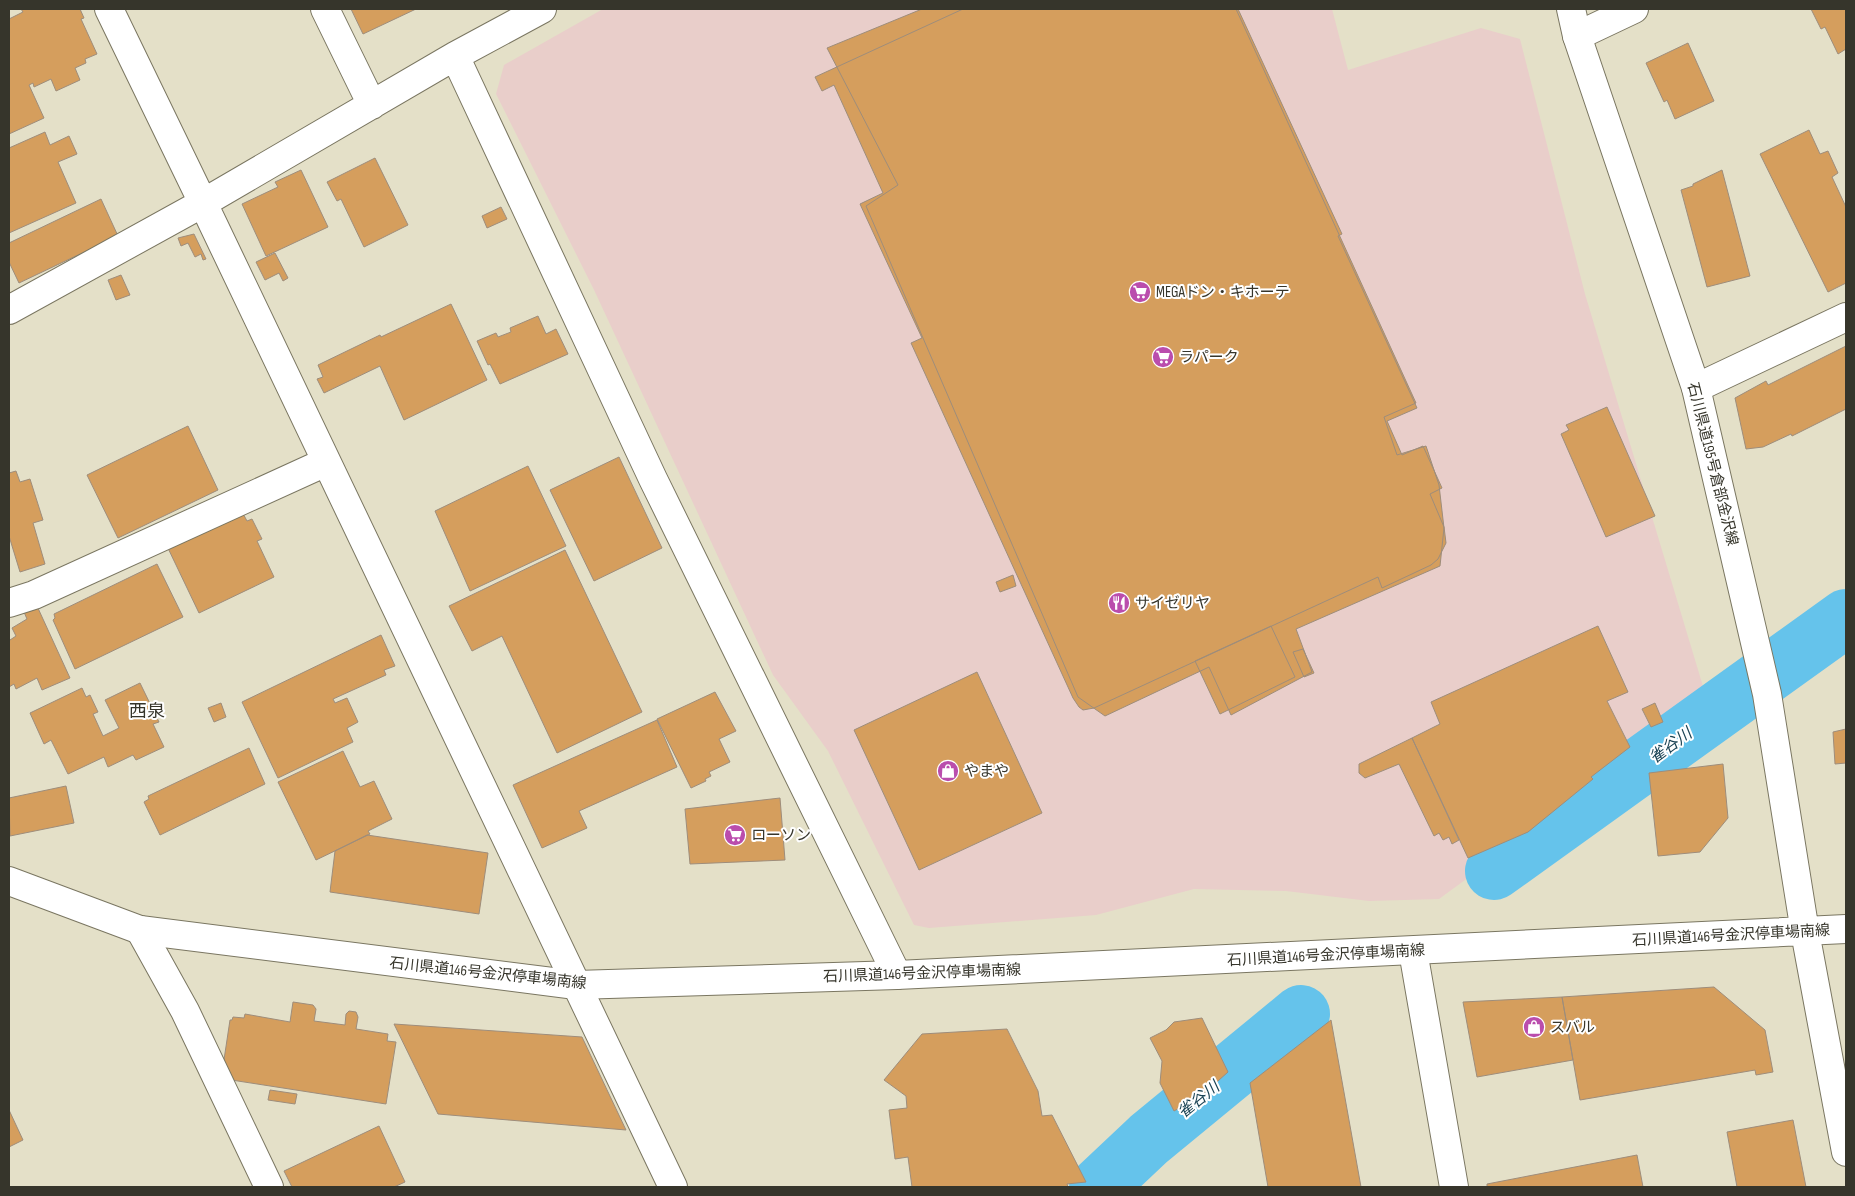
<svg xmlns="http://www.w3.org/2000/svg" width="1855" height="1196" viewBox="0 0 1855 1196" font-family="'Sofia Sans Condensed','Noto Sans JP',sans-serif">
<style>
.commercial{fill:#e9ceca}
.lines{fill:none;stroke-linecap:round;stroke-linejoin:round}
.river{stroke:#65c3eb;stroke-width:58}
.building{fill:#d59e5d;stroke:#9e8d7b}
.street-casing{stroke:#7a7661;stroke-width:30}
.secondary-casing{stroke:#7a7661;stroke-width:30}
.street{stroke:#fff;stroke-width:28}
.secondary{stroke:#fff;stroke-width:28}
.labels{text-anchor:middle;stroke-width:4;stroke-linejoin:round;paint-order:stroke}
.poi-label{font-size:15px;fill:#36352b;stroke:#fff;text-anchor:start}
.street-label{font-size:15px;fill:#36352b;stroke:#fff}
.water-label{font-size:16px;font-style:italic;fill:#1a4354;stroke:#fff}
.quarter-label{font-size:18px;fill:#36352b;stroke:#fff}
</style>
<rect width="100%" height="100%" fill="#e4e0c8"/>
<!-- commercial -->
<path class="commercial" d="M 603,9 L 1332,9 L 1348,70 L 1481,28 L 1520,39 L 1585,294 L 1708,703 L 1439,899 L 1369,901 L 1286,891 L 1194,889 L 1096,915 L 929,928 L 914,925 L 828,751 L 773,675 L 595,292 L 496,94 L 504,65 Z"/>
<g class="lines">
<!-- river -->
<path class="river" d="M 1494,871 L 1846,618
M 1098,1187 L 1149,1139 L 1301,1014"/>
</g>
<!-- building -->
<path class="building" d="M 21,9 L 80,9 L 84,18 L 81,19 L 97,54 L 85,59 L 86,63 L 75,68 L 80,80 L 56,91 L 51,79 L 34,87 L 33,83 L 29,85 L 44,118 L 9,134 L 9,19 L 23,12 Z
M 351,9 L 416,9 L 363,34 Z
M 922,9 L 1236,9 L 1416,403 L 1384,417 L 1397,455 L 1426,446 L 1439,485 L 1444,528 L 1440,566 L 1296,629 L 1312,672 L 1231,715 L 1209,667 L 1105,716 L 1078,697 L 866,206 L 898,185 L 827,48 Z
M 963,9 L 1238,9 L 1342,234 L 1338,236 L 1417,408 L 1387,421 L 1402,455 L 1423,446 L 1442,488 L 1430,494 L 1444,527 L 1446,543 L 1438,559 L 1431,565 L 1382,588 L 1378,577 L 1094,708 L 1083,710 L 1079,707 L 1073,698 L 911,343 L 922,338 L 860,204 L 883,193 L 834,85 L 822,91 L 815,77 Z
M 1811,9 L 1846,9 L 1846,49 L 1838,54 L 1825,27 L 1821,29 Z
M 1688,43 L 1714,101 L 1675,119 L 1667,100 L 1664,102 L 1646,63 Z
M 1809,130 L 1820,154 L 1828,151 L 1838,173 L 1832,177 L 1846,207 L 1846,283 L 1828,292 L 1760,154 Z
M 45,132 L 50,145 L 69,136 L 77,154 L 58,162 L 76,203 L 9,233 L 9,148 Z
M 375,158 L 408,225 L 364,247 L 341,199 L 337,201 L 327,182 Z
M 301,170 L 328,227 L 266,256 L 242,204 L 278,187 L 275,182 Z
M 1722,170 L 1750,276 L 1707,287 L 1681,190 L 1693,186 L 1693,184 Z
M 101,199 L 118,236 L 19,283 L 9,262 L 9,243 Z
M 501,207 L 507,219 L 487,228 L 482,216 Z
M 194,234 L 206,259 L 203,260 L 201,254 L 195,257 L 188,243 L 181,246 L 178,238 Z
M 275,253 L 288,278 L 283,281 L 279,273 L 265,280 L 256,262 Z
M 121,275 L 130,295 L 116,300 L 108,280 Z
M 451,304 L 487,380 L 404,420 L 380,366 L 324,393 L 317,379 L 323,377 L 318,365 L 380,335 L 381,337 Z
M 538,316 L 546,334 L 556,329 L 568,354 L 500,384 L 490,364 L 488,365 L 477,341 L 496,333 L 498,337 L 511,332 L 510,328 Z
M 1846,346 L 1846,409 L 1792,436 L 1791,434 L 1763,447 L 1746,449 L 1735,398 L 1766,381 L 1768,385 Z
M 1607,407 L 1655,516 L 1606,537 L 1561,434 L 1569,430 L 1566,425 Z
M 188,426 L 218,490 L 118,538 L 87,475 Z
M 619,457 L 662,548 L 594,581 L 550,490 Z
M 528,466 L 566,546 L 470,591 L 435,511 Z
M 16,471 L 20,482 L 30,479 L 43,520 L 33,523 L 45,564 L 20,572 L 9,536 L 9,473 Z
M 240,508 L 247,521 L 252,519 L 262,539 L 257,541 L 274,577 L 199,613 L 166,544 Z
M 565,550 L 642,712 L 557,753 L 502,636 L 472,651 L 449,606 Z
M 157,564 L 183,617 L 75,669 L 53,620 L 55,618 L 54,614 Z
M 1013,575 L 1016,586 L 1000,592 L 996,582 Z
M 37,606 L 70,678 L 42,690 L 37,678 L 16,689 L 14,684 L 9,687 L 9,637 L 10,640 L 16,636 L 12,628 L 27,619 L 24,612 Z
M 1271,626 L 1295,677 L 1220,714 L 1195,661 Z
M 1598,626 L 1628,692 L 1607,701 L 1630,747 L 1591,777 L 1593,779 L 1528,832 L 1468,858 L 1412,738 L 1440,724 L 1431,702 Z
M 381,635 L 395,666 L 384,670 L 386,675 L 333,699 L 335,703 L 347,698 L 358,722 L 347,728 L 353,742 L 278,778 L 242,702 Z
M 1303,649 L 1314,673 L 1304,677 L 1293,652 Z
M 977,672 L 1042,813 L 919,870 L 854,730 Z
M 140,683 L 159,722 L 153,724 L 164,747 L 136,760 L 133,755 L 108,767 L 104,757 L 68,774 L 51,740 L 44,744 L 30,713 L 82,688 L 86,697 L 90,695 L 98,712 L 93,714 L 103,736 L 119,728 L 105,700 Z
M 715,692 L 736,731 L 719,739 L 730,762 L 709,772 L 711,776 L 705,779 L 706,781 L 691,788 L 657,719 Z
M 221,703 L 226,717 L 214,722 L 208,708 Z
M 1655,703 L 1663,722 L 1651,727 L 1642,709 Z
M 657,720 L 677,767 L 579,811 L 587,828 L 542,848 L 513,785 Z
M 1846,729 L 1846,763 L 1835,764 L 1833,732 Z
M 1412,738 L 1459,840 L 1452,844 L 1449,837 L 1443,840 L 1439,833 L 1434,836 L 1399,764 L 1365,778 L 1359,773 L 1359,764 Z
M 249,748 L 265,784 L 160,835 L 144,802 L 149,799 L 148,796 Z
M 343,751 L 360,787 L 374,781 L 392,819 L 368,831 L 370,834 L 316,860 L 278,782 Z
M 1723,764 L 1728,818 L 1700,852 L 1658,856 L 1649,773 Z
M 66,786 L 74,823 L 10,836 L 9,798 Z
M 780,798 L 785,860 L 690,864 L 685,809 Z
M 367,835 L 488,853 L 479,914 L 330,892 L 335,851 Z
M 1714,987 L 1765,1030 L 1773,1072 L 1756,1075 L 1755,1070 L 1580,1100 L 1562,997 Z
M 1562,997 L 1573,1060 L 1477,1077 L 1463,1002 Z
M 293,1002 L 313,1005 L 316,1009 L 314,1021 L 345,1025 L 346,1014 L 349,1011 L 356,1012 L 358,1017 L 356,1029 L 388,1034 L 387,1041 L 396,1042 L 386,1104 L 225,1079 L 222,1073 L 230,1020 L 232,1020 L 233,1017 L 244,1018 L 245,1014 L 290,1022 Z
M 1202,1018 L 1228,1072 L 1200,1097 L 1174,1111 L 1160,1083 L 1162,1061 L 1150,1038 L 1166,1030 L 1174,1022 Z
M 1331,1020 L 1361,1187 L 1268,1187 L 1250,1083 Z
M 394,1024 L 582,1037 L 626,1130 L 438,1114 Z
M 1007,1029 L 1038,1091 L 1042,1116 L 1052,1115 L 1086,1182 L 1067,1184 L 1068,1187 L 912,1187 L 908,1157 L 895,1159 L 889,1110 L 907,1108 L 906,1096 L 884,1080 L 922,1034 Z
M 270,1090 L 297,1094 L 295,1104 L 268,1100 Z
M 9,1110 L 23,1140 L 9,1147 Z
M 1793,1120 L 1806,1187 L 1737,1187 L 1727,1132 Z
M 379,1126 L 405,1182 L 394,1187 L 292,1187 L 284,1171 Z
M 1637,1155 L 1643,1187 L 1487,1187 L 1487,1184 Z"/>
<g class="lines">
<!-- street casing -->
<g class="street-casing">
<path id="street" d="M 109,9 L 203,203 L 673,1187
M 325,9 L 372,105
M 542,9 L 455,56 L 653,479 L 897,975
M 1577,36 L 1634,9
M 9,310 L 203,203 L 455,56
M 1696,388 L 1846,317
M 9,603 L 34,595 L 326,462
M 140,930 L 185,1011 L 269,1187
M 1413,951 L 1454,1187"/>
</g>
<!-- secondary casing -->
<g class="secondary-casing">
<path id="secondary" d="M 1571,9 L 1577,36 L 1696,388 L 1767,694 L 1805,932 L 1846,1152
M 9,881 L 140,930 L 576,985 L 897,975 L 1846,929"/>
</g>
<!-- street -->
<use href="#street" class="street"/>
<!-- secondary -->
<use href="#secondary" class="secondary"/>
</g>
<!-- icons -->
<defs>
<g id="supermarket-disc" transform="scale(1.125)"><circle r="9.5" fill="#ba4dad" stroke="#fff"/><path d="M-6-5.5h2.5l.6 2H6L4.5 2H-2.5L-4.4-4H-6ZM-1.5 3.2a1.3 1.3 0 1 0 .1 0ZM3 3.2a1.3 1.3 0 1 0 .1 0Z" fill="#fff"/></g>
<g id="restaurant-disc" transform="scale(1.125)"><circle r="9.5" fill="#ba4dad" stroke="#fff"/><path d="M-5-6h1v4h1v-4h1v4h1v-4h1v5L-1.5 .5V6h-2V.5L-5-1ZM5-6V6H3V1.5H1.5Q1.5-4 5-6Z" fill="#fff"/></g>
<g id="shop-disc" transform="scale(1.125)"><circle r="9.5" fill="#ba4dad" stroke="#fff"/><path d="M-5-2.5h2.3a2.7 3.5 0 0 1 5.4 0H5L5.5 6h-11ZM-1.5-2.5h3a1.5 2.3 0 0 0-3 0Z" fill="#fff"/></g>
</defs>
<g fill-rule="evenodd">
<use href="#supermarket-disc" x="1140" y="292"/>
<use href="#supermarket-disc" x="1163" y="357"/>
<use href="#restaurant-disc" x="1119" y="603"/>
<use href="#shop-disc" x="948" y="771"/>
<use href="#supermarket-disc" x="735" y="835"/>
<use href="#shop-disc" x="1534" y="1027"/>
</g>
<g class="labels">
<!-- poi labels -->
<g class="poi-label">
<text x="1156" y="297">MEGAドン・キホーテ</text>
<text x="1179" y="362">ラパーク</text>
<text x="1135" y="608">サイゼリヤ</text>
<text x="964" y="776">やまや</text>
<text x="751" y="840">ローソン</text>
<text x="1550" y="1032">スバル</text>
</g>
<!-- street labels -->
<g class="street-label">
<text transform="translate(1713 464) rotate(76)" y="5">石川県道195号倉部金沢線</text>
<text transform="translate(1731 935) rotate(-3)" y="5">石川県道146号金沢停車場南線</text>
<text transform="translate(1326 955) rotate(-3)" y="5">石川県道146号金沢停車場南線</text>
<text transform="translate(488 973) rotate(6)" y="5">石川県道146号金沢停車場南線</text>
<text transform="translate(922 973) rotate(-2)" y="5">石川県道146号金沢停車場南線</text>
</g>
<!-- water labels -->
<g class="water-label">
<text transform="translate(1670 745) rotate(-36)" y="6">雀谷川</text>
<text transform="translate(1198 1099) rotate(-39)" y="6">雀谷川</text>
</g>
<!-- quarter labels -->
<g class="quarter-label">
<text x="147" y="717">西泉</text>
</g>
</g>
<!-- border -->
<rect width="1855" height="1196" fill="none" stroke="#36352b" stroke-width="20"/>
</svg>
